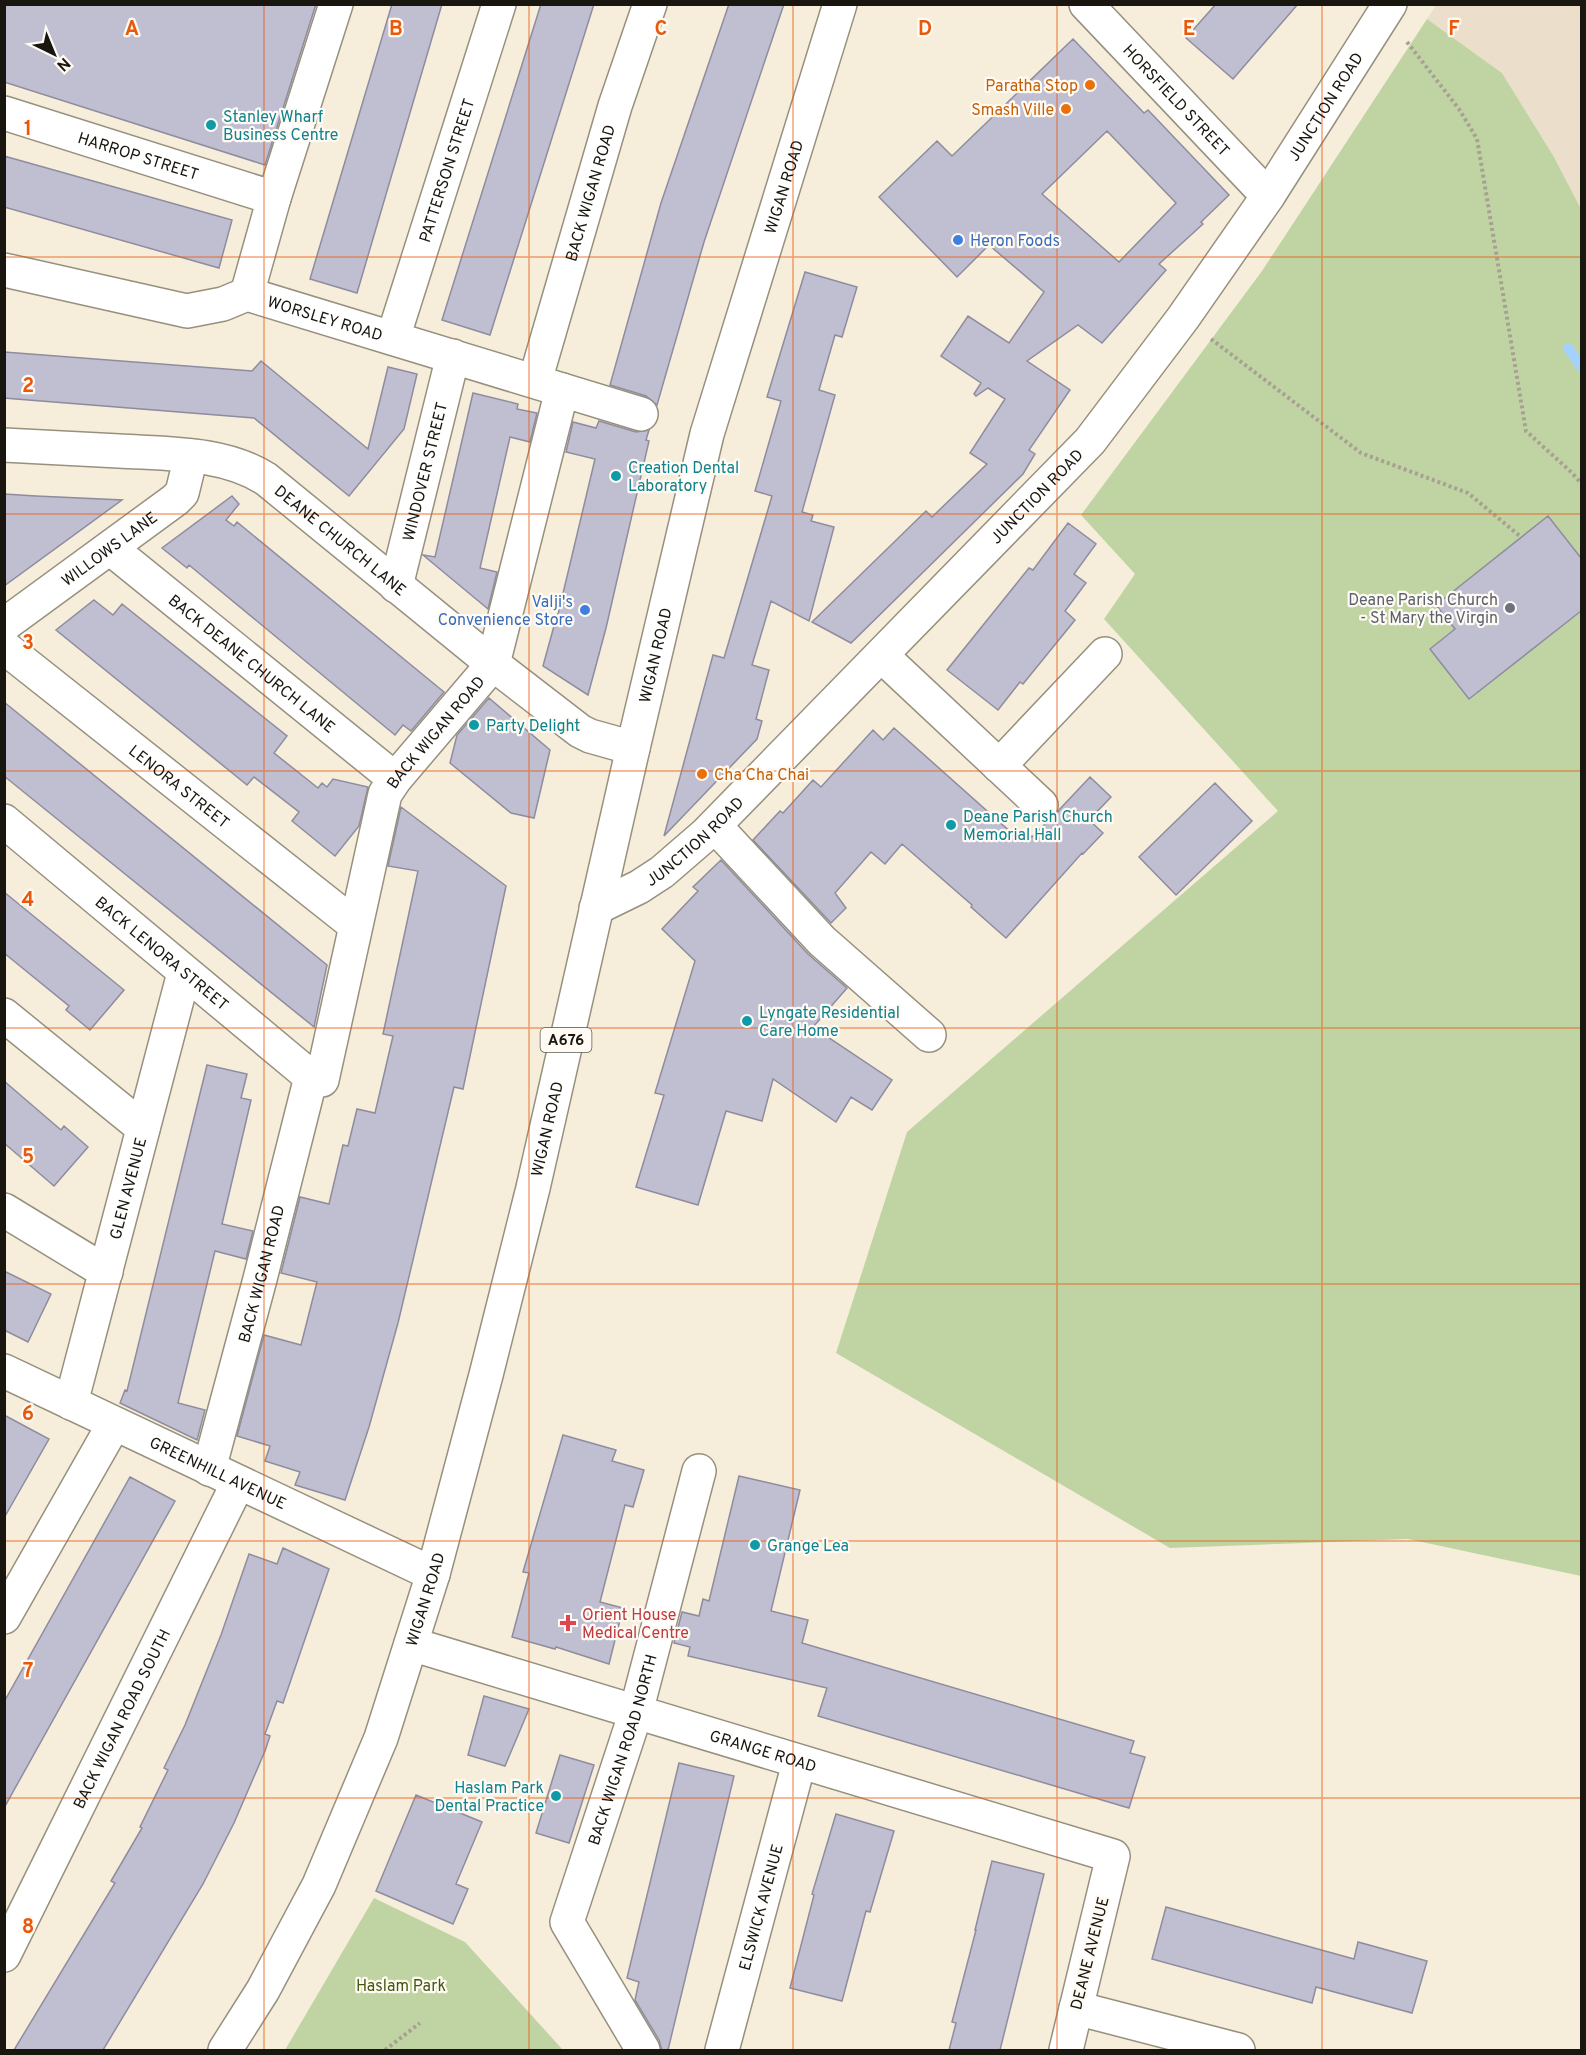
<svg xmlns="http://www.w3.org/2000/svg" width="1586" height="2055" viewBox="0 0 1586 2055" font-family="Overpass,sans-serif">
<style>
.commercial{fill:#ebdfcb}
.green{fill:#c0d4a3}
.lines{fill:none;stroke-linecap:round;stroke-linejoin:round}
.stream{stroke:#a4d2fe;stroke-width:10}
.building{fill:#c0bfd2;stroke:#8e8c9e;stroke-width:1.5;fill-rule:evenodd}
.minor-casing{stroke:#97907e;stroke-width:36}
.major-casing{stroke:#97907e;stroke-width:36}
.path{stroke:#a7a192;stroke-width:4;stroke-dasharray:3 3;stroke-linecap:butt}
.minor{stroke:#fff;stroke-width:33}
.major{stroke:#fff;stroke-width:33}
.grid{fill:none;stroke:#e8590c;stroke-width:1.5;stroke-opacity:0.55}
.food-dot{fill:#e8710a;stroke:#fffbf4;stroke-width:2}
.culture-dot{fill:#0f9aa8;stroke:#fffbf4;stroke-width:2}
.shop-dot{fill:#3f7fe0;stroke:#fffbf4;stroke-width:2}
.worship-dot{fill:#6b7280;stroke:#fffbf4;stroke-width:2}
.health-dot{fill:#e0444e;stroke:#fffbf4;stroke-width:2}
.labels{text-anchor:middle;stroke-width:4.5;stroke-linejoin:round;paint-order:stroke}
.shield{fill:#fffbf4;stroke:#5e5b54;stroke-width:1.5}
.shield-label{font-size:15px;font-weight:bold;fill:#19160f}
.food-label{font-size:16px;fill:#c56008;stroke:#fffbf4;text-anchor:end}
.street-label{font-size:16px;fill:#19160f;stroke:#fffbf4}
.culture-label{font-size:16px;fill:#0d838f;stroke:#fffbf4;text-anchor:start}
.shop-label{font-size:16px;fill:#366cbe;stroke:#fffbf4;text-anchor:start}
.worship-label{font-size:16px;fill:#5b616d;stroke:#fffbf4;text-anchor:end}
.health-label{font-size:16px;fill:#be3a42;stroke:#fffbf4;text-anchor:start}
.park-label{font-size:16px;fill:#41590d;stroke:#fffbf4}
.grid-label{font-size:20px;text-anchor:middle;font-weight:bold;fill:#e8590c;stroke:#fffbf4;stroke-width:4.5;stroke-linejoin:round;paint-order:stroke}
</style>
<rect width="100%" height="100%" fill="#f6eedb"/>
<!-- commercial -->
<path class="commercial" d="M 1436,5 L 1581,5 L 1581,209 L 1554,157 L 1502,73 L 1427,19 Z"/>
<!-- green -->
<path class="green" d="M 1427,19 L 1502,73 L 1554,157 L 1581,209 L 1581,1576 L 1408,1539 L 1170,1548 L 836,1353 L 907,1132 L 1278,811 L 1104,619 L 1135,574 L 1081,515 L 1262,271 Z
M 374,1898 L 465,1942 L 563,2050 L 285,2050 Z"/>
<g class="lines">
<!-- stream -->
<path class="stream" d="M 1568,348 L 1582,368"/>
</g>
<!-- building -->
<path class="building" d="M 4,4 L 316,4 L 265,165 L 4,82 Z
M 392,4 L 442,4 L 357,293 L 310,279 Z
M 541,4 L 594,4 L 490,335 L 442,320 Z
M 729,4 L 784,4 L 704,242 L 657,405 L 646,396 L 610,385 L 661,203 Z
M 1216,4 L 1298,4 L 1233,79 L 1186,38 Z
M 1073,39 L 1144,113 L 1148,110 L 1229,195 L 1201,222 L 1203,224 L 1159,264 L 1166,270 L 1102,343 L 1078,325 L 1027,361 L 1070,390 L 1029,450 L 1035,454 L 1023,474 L 851,643 L 812,622 L 926,511 L 932,517 L 987,464 L 970,453 L 1005,399 L 988,388 L 976,396 L 974,394 L 981,383 L 941,356 L 968,316 L 1009,343 L 1044,292 L 989,245 L 957,277 L 879,197 L 937,141 L 952,156 ZM 1107,131 L 1176,203 L 1119,262 L 1042,194 Z
M 4,156 L 232,220 L 219,268 L 4,207 Z
M 805,272 L 857,287 L 842,337 L 835,335 L 819,390 L 835,395 L 802,512 L 813,515 L 811,521 L 834,527 L 809,621 L 771,601 L 752,665 L 769,670 L 756,719 L 762,721 L 757,739 L 664,836 L 713,655 L 724,658 L 772,496 L 755,491 L 781,401 L 767,397 Z
M 4,352 L 252,371 L 261,361 L 368,449 L 388,367 L 417,374 L 404,429 L 349,496 L 254,418 L 4,398 Z
M 473,393 L 518,404 L 517,409 L 537,413 L 530,442 L 510,437 L 480,568 L 497,572 L 488,609 L 423,555 L 435,557 Z
M 599,421 L 636,432 L 649,430 L 646,440 L 649,441 L 606,628 L 588,695 L 543,666 L 554,626 L 555,627 L 595,459 L 566,452 L 573,422 L 596,428 Z
M 4,494 L 36,496 L 122,500 L 4,586 Z
M 232,496 L 239,504 L 226,520 L 234,526 L 237,522 L 444,692 L 411,731 L 403,725 L 395,735 L 189,565 L 187,568 L 162,548 Z
M 1548,516 L 1581,558 L 1581,611 L 1469,699 L 1430,649 L 1455,629 L 1436,605 Z
M 1068,523 L 1096,544 L 1074,574 L 1086,583 L 1065,611 L 1075,620 L 1023,684 L 1020,682 L 998,710 L 947,670 L 1029,568 L 1033,570 Z
M 94,600 L 113,615 L 122,604 L 287,736 L 274,753 L 318,788 L 322,783 L 327,787 L 333,779 L 368,787 L 359,826 L 335,856 L 292,821 L 299,812 L 254,777 L 247,785 L 56,630 Z
M 489,698 L 550,750 L 534,818 L 511,813 L 450,763 L 457,735 Z
M 4,702 L 327,965 L 314,1027 L 4,776 Z
M 894,728 L 1022,842 L 1029,834 L 1032,837 L 1046,823 L 1054,818 L 1059,810 L 1090,777 L 1111,797 L 1089,820 L 1103,833 L 1083,854 L 1082,853 L 1006,938 L 971,907 L 972,905 L 902,844 L 885,864 L 871,852 L 835,893 L 846,908 L 831,923 L 753,840 L 780,811 L 783,813 L 813,780 L 821,787 L 873,730 L 883,740 Z
M 1215,783 L 1252,821 L 1176,895 L 1139,857 Z
M 401,807 L 506,886 L 463,1089 L 454,1087 L 398,1323 L 369,1427 L 345,1500 L 295,1485 L 300,1472 L 265,1461 L 270,1446 L 237,1436 L 264,1335 L 301,1345 L 317,1282 L 281,1273 L 300,1197 L 329,1204 L 343,1145 L 348,1146 L 357,1109 L 375,1113 L 393,1036 L 383,1034 L 418,871 L 388,866 Z
M 721,860 L 808,954 L 847,988 L 813,1027 L 892,1080 L 872,1110 L 851,1097 L 836,1122 L 773,1079 L 762,1121 L 726,1111 L 698,1205 L 636,1187 L 664,1095 L 655,1093 L 695,961 L 662,929 L 698,891 L 693,887 Z
M 4,892 L 124,990 L 90,1030 L 66,1010 L 69,1006 L 4,953 Z
M 207,1065 L 247,1074 L 241,1098 L 251,1100 L 222,1224 L 253,1231 L 246,1259 L 215,1251 L 178,1403 L 205,1410 L 197,1440 L 120,1403 L 125,1390 L 127,1391 Z
M 4,1081 L 61,1130 L 64,1126 L 88,1147 L 54,1186 L 4,1143 Z
M 4,1271 L 51,1294 L 28,1342 L 4,1330 Z
M 4,1415 L 49,1439 L 4,1518 Z
M 563,1435 L 616,1450 L 612,1461 L 644,1470 L 633,1507 L 625,1505 L 600,1602 L 623,1608 L 609,1664 L 556,1647 L 555,1649 L 512,1637 L 529,1573 L 523,1572 Z
M 739,1476 L 800,1490 L 771,1611 L 808,1620 L 802,1643 L 1134,1741 L 1130,1753 L 1145,1757 L 1129,1808 L 818,1716 L 827,1688 L 688,1656 L 690,1647 L 674,1643 L 682,1612 L 699,1616 L 703,1599 L 709,1601 Z
M 130,1477 L 175,1501 L 4,1808 L 4,1702 Z
M 283,1548 L 329,1569 L 283,1703 L 277,1701 L 265,1734 L 270,1736 L 265,1751 L 234,1823 L 203,1884 L 103,2050 L 14,2050 L 115,1883 L 111,1881 L 142,1828 L 140,1827 L 168,1770 L 164,1768 L 185,1725 L 221,1635 L 249,1554 L 277,1564 Z
M 484,1696 L 529,1709 L 505,1766 L 468,1755 Z
M 560,1755 L 594,1765 L 569,1843 L 536,1833 Z
M 679,1763 L 734,1776 L 668,2050 L 662,2050 L 659,2040 L 635,2000 L 639,1982 L 627,1978 Z
M 416,1795 L 482,1822 L 456,1884 L 468,1889 L 453,1924 L 376,1891 Z
M 836,1814 L 894,1831 L 870,1912 L 866,1911 L 842,2001 L 790,1988 L 814,1895 L 812,1894 Z
M 992,1861 L 1044,1874 L 1000,2050 L 949,2050 L 956,2023 L 952,2022 L 976,1930 L 975,1930 Z
M 1166,1907 L 1354,1959 L 1358,1942 L 1427,1961 L 1412,2013 L 1316,1987 L 1312,2003 L 1152,1959 Z"/>
<g class="lines">
<!-- minor casing -->
<g class="minor-casing">
<g id="minor">
<path id="s1" d="M 1086,4 L 1268,196"/>
<path id="s2" d="M 4,113 L 274,198"/>
<path id="s3" d="M 4,270 L 187,311 L 223,304 L 247,294 L 641,414"/>
<path d="M 247,294 L 274,198 L 336,4"/>
<path id="s4" d="M 393,338 L 499,4"/>
<path id="s5" d="M 535,381 L 615,106 L 650,4"/>
<path id="s6" d="M 4,445 C 43,447 81,449 119,451 C 168,454 224,452 266,479 L 493,664 L 580,731 L 590,736 L 633,748"/>
<path id="s7" d="M 110,548 L 395,779"/>
<path id="s8" d="M 396,586 L 453,356"/>
<path id="s9" d="M 4,625 L 175,500 L 182,493 L 191,456"/>
<path id="s10" d="M 4,647 L 355,925"/>
<path d="M 882,656 L 1041,805"/>
<path d="M 999,766 L 1105,654"/>
<path id="s11" d="M 4,821 L 311,1077 L 322,1080 L 385,794 L 395,779 L 493,664 L 562,390"/>
<path d="M 715,826 L 822,941 L 929,1035"/>
<path id="s12" d="M 596,908 L 639,887 L 662,872 L 706,834 L 1090,441 L 1183,318 L 1268,196 L 1390,4"/>
<path d="M 4,1015 L 143,1128"/>
<path d="M 4,1210 L 106,1272"/>
<path id="s13" d="M 4,1371 L 433,1574"/>
<path id="s14" d="M 71,1403 L 184,973"/>
<path id="s15" d="M 209,1469 L 260,1279 L 311,1077"/>
<path d="M 4,1617 L 114,1424"/>
<path id="s16" d="M 411,1644 L 1113,1856 L 1066,2050"/>
<path id="s17" d="M 4,1955 L 238,1483"/>
<path d="M 1076,2008 L 1238,2050"/>
<path id="s18" d="M 643,2050 L 567,1922 L 636,1712 L 699,1471"/>
<path id="s19" d="M 722,2050 L 799,1763"/>
</g>
</g>
<!-- major casing -->
<g class="major-casing">
<g id="major">
<path id="s20" d="M 225,2050 L 263,1990 L 319,1885 L 381,1738 L 433,1574 L 486,1375 L 533,1188 L 633,748 L 707,434 L 840,4"/>
</g>
</g>
<!-- path -->
<path class="path" d="M 1407,42 L 1459,109 L 1477,139 L 1526,431 L 1571,472 L 1582,484
M 1211,339 L 1361,453 L 1468,493 L 1521,537
M 385,2050 L 420,2023"/>
<!-- minor -->
<use href="#minor" class="minor"/>
<!-- major -->
<use href="#major" class="major"/>
</g>
<!-- grid -->
<path class="grid" d="M 264,4 L 264,2050M 529,4 L 529,2050M 793,4 L 793,2050M 1057,4 L 1057,2050M 1322,4 L 1322,2050M 4,257 L 1582,257M 4,514 L 1582,514M 4,771 L 1582,771M 4,1028 L 1582,1028M 4,1284 L 1582,1284M 4,1541 L 1582,1541M 4,1798 L 1582,1798"/>
<!-- markers -->
<g class="food-dot">
<circle cx="1090" cy="85" r="6"/>
<circle cx="1066" cy="109" r="6"/>
<circle cx="702" cy="774" r="6"/>
</g>
<g class="culture-dot">
<circle cx="211" cy="125" r="6"/>
<circle cx="616" cy="476" r="6"/>
<circle cx="474" cy="725" r="6"/>
<circle cx="951" cy="825" r="6"/>
<circle cx="747" cy="1021" r="6"/>
<circle cx="755" cy="1545" r="6"/>
<circle cx="556" cy="1796" r="6"/>
</g>
<g class="shop-dot">
<circle cx="958" cy="240" r="6"/>
<circle cx="585" cy="610" r="6"/>
</g>
<circle class="worship-dot" cx="1510" cy="608" r="6"/>
<path class="health-dot" d="M565 1614h6v6h6v6h-6v6h-6v-6h-6v-6h6z"/>
<g class="labels">
<!-- shield labels -->
<rect class="shield" x="540.5" y="1028" width="51" height="24" rx="4.5"/>
<g class="shield-label">
<text x="566" y="1045">A676</text>
</g>
<!-- food labels -->
<g class="food-label">
<text x="1078" y="91">Paratha Stop</text>
<text x="1054" y="115">Smash Ville</text>
<text x="714" y="780" text-anchor="start">Cha Cha Chai</text>
</g>
<!-- street labels -->
<g class="street-label">
<text dy="6" stroke="none"><textPath href="#s1" startOffset="132">HORSFIELD STREET</textPath></text>
<text dy="6" stroke="none"><textPath href="#s12" startOffset="1092">JUNCTION ROAD</textPath></text>
<text dy="6" stroke="none"><textPath href="#s2" startOffset="141">HARROP STREET</textPath></text>
<text dy="6" stroke="none"><textPath href="#s4" startOffset="176">PATTERSON STREET</textPath></text>
<text dy="6" stroke="none"><textPath href="#s20" startOffset="1953">WIGAN ROAD</textPath></text>
<text dy="6" stroke="none"><textPath href="#s5" startOffset="196">BACK WIGAN ROAD</textPath></text>
<text dy="6" stroke="none"><textPath href="#s3" startOffset="332">WORSLEY ROAD</textPath></text>
<text dy="6" stroke="none"><textPath href="#s8" startOffset="118">WINDOVER STREET</textPath></text>
<text dy="6" stroke="none"><textPath href="#s12" startOffset="606">JUNCTION ROAD</textPath></text>
<text dy="6" stroke="none"><textPath href="#s6" startOffset="363">DEANE CHURCH LANE</textPath></text>
<text dy="6" stroke="none"><textPath href="#s9" startOffset="130">WILLOWS LANE</textPath></text>
<text dy="6" stroke="none"><textPath href="#s20" startOffset="1467">WIGAN ROAD</textPath></text>
<text dy="6" stroke="none"><textPath href="#s7" startOffset="183">BACK DEANE CHURCH LANE</textPath></text>
<text dy="6" stroke="none"><textPath href="#s11" startOffset="784">BACK WIGAN ROAD</textPath></text>
<text dy="6" stroke="none"><textPath href="#s10" startOffset="224">LENORA STREET</textPath></text>
<text dy="6" stroke="none"><textPath href="#s12" startOffset="120">JUNCTION ROAD</textPath></text>
<text dy="6" stroke="none"><textPath href="#s11" startOffset="206">BACK LENORA STREET</textPath></text>
<text dy="6" stroke="none"><textPath href="#s20" startOffset="981">WIGAN ROAD</textPath></text>
<text dy="6" stroke="none"><textPath href="#s14" startOffset="222">GLEN AVENUE</textPath></text>
<text dy="6" stroke="none"><textPath href="#s15" startOffset="202">BACK WIGAN ROAD</textPath></text>
<text dy="6" stroke="none"><textPath href="#s13" startOffset="237">GREENHILL AVENUE</textPath></text>
<text dy="6" stroke="none"><textPath href="#s20" startOffset="495">WIGAN ROAD</textPath></text>
<text dy="6" stroke="none"><textPath href="#s17" startOffset="264">BACK WIGAN ROAD SOUTH</textPath></text>
<text dy="6" stroke="none"><textPath href="#s18" startOffset="330">BACK WIGAN ROAD NORTH</textPath></text>
<text dy="6" stroke="none"><textPath href="#s16" startOffset="368">GRANGE ROAD</textPath></text>
<text dy="6" stroke="none"><textPath href="#s19" startOffset="148">ELSWICK AVENUE</textPath></text>
<text transform="translate(1089 1953) rotate(-76)" y="6">DEANE AVENUE</text>
</g>
<!-- culture labels -->
<g class="culture-label">
<text x="223" y="122">Stanley Wharf<tspan x="223" dy="18">Business Centre</tspan></text>
<text x="628" y="473">Creation Dental<tspan x="628" dy="18">Laboratory</tspan></text>
<text x="486" y="731">Party Delight</text>
<text x="963" y="822">Deane Parish Church<tspan x="963" dy="18">Memorial Hall</tspan></text>
<text x="759" y="1018">Lyngate Residential<tspan x="759" dy="18">Care Home</tspan></text>
<text x="767" y="1551">Grange Lea</text>
<text x="544" y="1793" text-anchor="end">Haslam Park<tspan x="544" dy="18">Dental Practice</tspan></text>
</g>
<!-- shop labels -->
<g class="shop-label">
<text x="970" y="246">Heron Foods</text>
<text x="573" y="607" text-anchor="end">Valji's<tspan x="573" dy="18">Convenience Store</tspan></text>
</g>
<!-- worship labels -->
<g class="worship-label">
<text x="1498" y="605">Deane Parish Church<tspan x="1498" dy="18">- St Mary the Virgin</tspan></text>
</g>
<!-- health labels -->
<g class="health-label">
<text x="582" y="1620">Orient House<tspan x="582" dy="18">Medical Centre</tspan></text>
</g>
<!-- park labels -->
<g class="park-label">
<text x="401" y="1991">Haslam Park</text>
</g>
</g>
<g class="grid-label">
<text x="132" y="35">A</text>
<text x="396" y="35">B</text>
<text x="661" y="35">C</text>
<text x="925" y="35">D</text>
<text x="1189" y="35">E</text>
<text x="1454" y="35">F</text>
<text x="28" y="135">1</text>
<text x="28" y="392">2</text>
<text x="28" y="649">3</text>
<text x="28" y="906">4</text>
<text x="28" y="1163">5</text>
<text x="28" y="1420">6</text>
<text x="28" y="1677">7</text>
<text x="28" y="1933">8</text>
</g>
<!-- border -->
<rect width="1586" height="2055" fill="none" stroke="#19160f" stroke-width="12"/>
<!-- north arrow -->
<g transform="translate(54 54) rotate(137)" stroke="#fffbf4" stroke-width="4.5" paint-order="stroke">
<path d="M0-4.5L10 22L0 15L-10 22Z" fill="#19160f"/>
<text y="-9" font-size="16" font-weight="bold" text-anchor="middle" fill="#19160f">N</text>
</g>
</svg>
